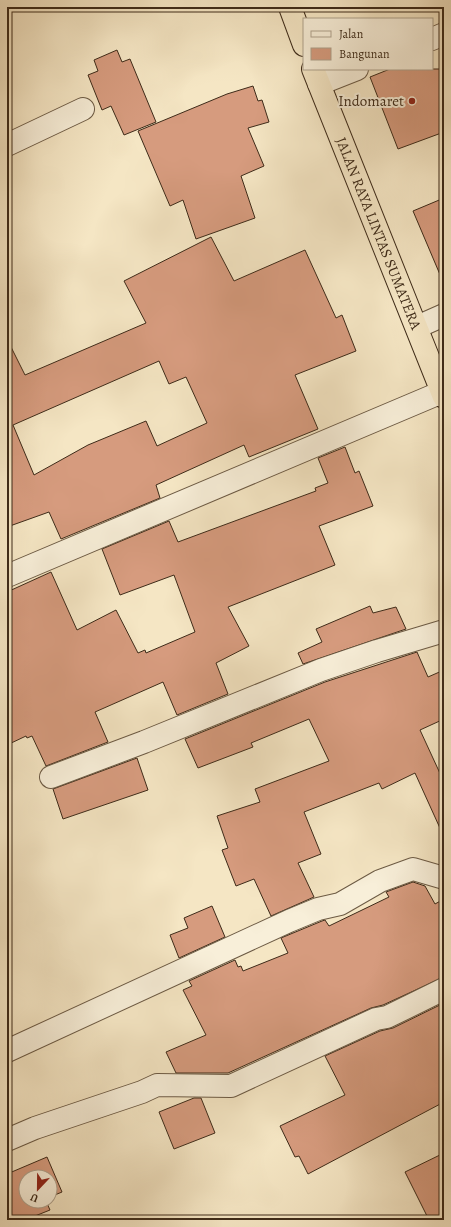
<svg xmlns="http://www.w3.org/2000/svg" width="451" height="1227" viewBox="0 0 451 1227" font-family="Alegreya,serif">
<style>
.building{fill:#d69b7e;stroke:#3e2b19;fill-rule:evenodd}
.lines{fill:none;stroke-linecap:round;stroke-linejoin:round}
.minor-casing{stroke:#6c5a44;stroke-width:24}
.highway-casing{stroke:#3e2b19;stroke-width:24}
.minor{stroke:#f8efd9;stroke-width:22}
.highway{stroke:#f5e6c4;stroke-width:22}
.poi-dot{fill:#8f2418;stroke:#f8efd9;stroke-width:1.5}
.labels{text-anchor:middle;stroke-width:4;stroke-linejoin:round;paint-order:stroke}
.poi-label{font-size:15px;fill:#3e2b19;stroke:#f8efd9;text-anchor:end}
.street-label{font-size:15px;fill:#3e2b19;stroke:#f8efd9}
</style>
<rect width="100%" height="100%" fill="#f5e6c4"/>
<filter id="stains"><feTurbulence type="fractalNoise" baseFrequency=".005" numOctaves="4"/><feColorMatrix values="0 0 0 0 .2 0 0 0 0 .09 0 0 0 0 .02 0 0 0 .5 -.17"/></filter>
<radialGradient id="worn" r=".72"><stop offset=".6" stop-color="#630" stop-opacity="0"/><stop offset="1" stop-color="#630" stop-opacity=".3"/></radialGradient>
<!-- building -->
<path class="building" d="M 117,50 L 122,62 L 130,59 L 156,122 L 124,135 L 111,106 L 102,110 L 88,75 L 98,71 L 94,60 Z
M 390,69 L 444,69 L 444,132 L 398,149 L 370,77 Z
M 253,86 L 258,101 L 262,100 L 269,122 L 248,128 L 264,166 L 241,176 L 255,218 L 196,239 L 183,200 L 170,206 L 138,131 L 227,94 Z
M 444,198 L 444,284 L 413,211 Z
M 211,237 L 234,281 L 305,250 L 336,318 L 342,315 L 356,351 L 295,375 L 318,429 L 249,457 L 244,445 L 156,485 L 160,498 L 61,539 L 49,512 L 7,527 L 7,339 L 25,375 L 146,323 L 124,281 ZM 159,361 L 169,384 L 186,377 L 207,423 L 157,446 L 146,421 L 88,445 L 34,475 L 13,425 Z
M 345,447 L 355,473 L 359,471 L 373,506 L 319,526 L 335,565 L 228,607 L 249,646 L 216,663 L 228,694 L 177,715 L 163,682 L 95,712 L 108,742 L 46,766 L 32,736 L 27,738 L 26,736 L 7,745 L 7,592 L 51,572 L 77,630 L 116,610 L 138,653 L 145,650 L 146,653 L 195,632 L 174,575 L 120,595 L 102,549 L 169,521 L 178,542 L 316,491 L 315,488 L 328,483 L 318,458 Z
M 370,606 L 373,613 L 396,607 L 406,629 L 303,664 L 298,653 L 322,642 L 316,629 Z
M 417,652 L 428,677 L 444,670 L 444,719 L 420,730 L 444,782 L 444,837 L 415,773 L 382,789 L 379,783 L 304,812 L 321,854 L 298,863 L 314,897 L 271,916 L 254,879 L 236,886 L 222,850 L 228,848 L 217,816 L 260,802 L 255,789 L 329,761 L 309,719 L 251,743 L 253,747 L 198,768 L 185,739 L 325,682 Z
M 137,758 L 148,790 L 63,819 L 53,789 Z
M 413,882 L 425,886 L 435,904 L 444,899 L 444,977 L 383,1005 L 371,1008 L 228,1073 L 176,1073 L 166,1052 L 206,1035 L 183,990 L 192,986 L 189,981 L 235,960 L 238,967 L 241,966 L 243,971 L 288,953 L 281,938 L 322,921 L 325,920 L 329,926 L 389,897 L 386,892 Z
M 212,906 L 225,937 L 179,958 L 170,935 L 188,928 L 184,918 Z
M 444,1003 L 444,1102 L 308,1174 L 299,1156 L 295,1157 L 280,1126 L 345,1095 L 325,1056 L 380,1031 L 393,1028 Z
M 194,1098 L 201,1098 L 215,1133 L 174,1149 L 159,1112 Z
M 444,1153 L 444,1220 L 429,1220 L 405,1172 Z
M 47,1157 L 62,1192 L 50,1197 L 50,1177 L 26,1177 L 26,1201 L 46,1201 L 50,1210 L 25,1220 L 7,1220 L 7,1174 Z"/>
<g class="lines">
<!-- minor casing -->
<g class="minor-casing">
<path id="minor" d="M 432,39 L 444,34
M 319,84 L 357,69
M 7,145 L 83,109
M 417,327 L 444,315
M 7,576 L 442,392
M 51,777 L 144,742 L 321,670 L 377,651 L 444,631
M 7,1051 L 289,921 L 318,909 L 340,904 L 380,881 L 413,869 L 444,878
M 7,1140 L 35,1128 L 142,1092 L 157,1085 L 231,1086 L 376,1019 L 387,1017 L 444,989"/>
</g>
<!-- highway casing -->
<g class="highway-casing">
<g id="highway">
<path d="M 290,7 L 304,45"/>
<path id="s1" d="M 313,69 L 444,397"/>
</g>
</g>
<!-- minor -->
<use href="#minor" class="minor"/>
<!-- highway -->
<use href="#highway" class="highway"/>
</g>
<!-- markers -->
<circle class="poi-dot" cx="412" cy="101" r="4"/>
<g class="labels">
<!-- poi labels -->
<g class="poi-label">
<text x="404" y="106">Indomaret</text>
</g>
<!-- street labels -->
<g class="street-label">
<text dy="5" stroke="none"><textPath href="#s1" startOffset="177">JALAN RAYA LINTAS SUMATERA</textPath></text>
</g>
</g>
<!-- margin -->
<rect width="451" height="1227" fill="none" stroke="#f5e6c4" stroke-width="24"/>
<rect x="8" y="8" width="435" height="1211" fill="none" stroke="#3e2b19" stroke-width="2"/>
<rect x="12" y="12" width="427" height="1203" fill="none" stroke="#3e2b19"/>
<!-- legend -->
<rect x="303" y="18" width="130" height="52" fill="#f8efd9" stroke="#aea18c"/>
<rect x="311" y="31" width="20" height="6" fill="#f8efd9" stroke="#aea18c"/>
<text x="339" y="38" font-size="12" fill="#3e2b19">Jalan</text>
<rect x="311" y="48" width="20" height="12" fill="#d69b7e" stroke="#aea18c"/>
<text x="339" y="58" font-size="12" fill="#3e2b19">Bangunan</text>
<!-- north arrow -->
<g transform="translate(38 1189) rotate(202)"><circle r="19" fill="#f8efd9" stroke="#aea18c"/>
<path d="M0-3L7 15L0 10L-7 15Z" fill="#8f2418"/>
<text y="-6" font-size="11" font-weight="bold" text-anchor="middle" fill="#3e2b19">U</text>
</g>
<rect width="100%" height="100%" filter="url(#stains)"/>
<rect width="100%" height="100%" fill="url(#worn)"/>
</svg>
